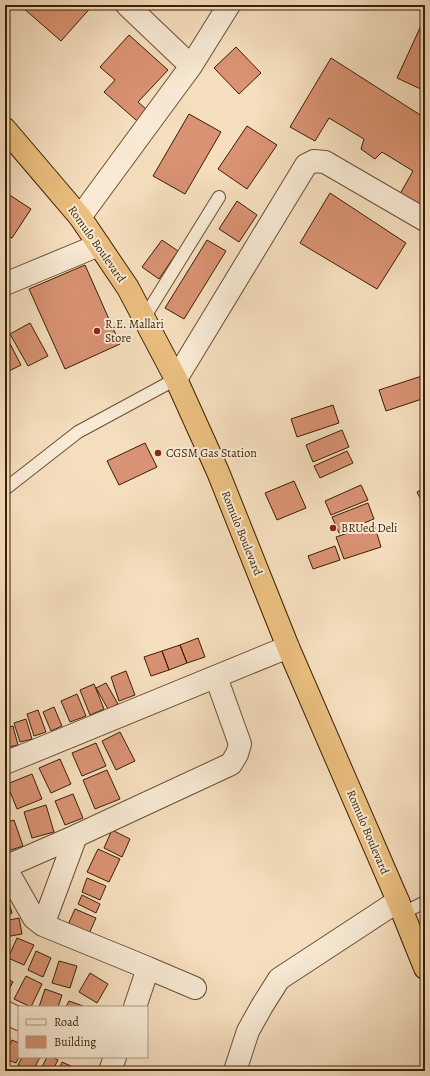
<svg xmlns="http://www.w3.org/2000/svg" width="430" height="1076" viewBox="0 0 430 1076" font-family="Alegreya,serif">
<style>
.building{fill:#d99273;stroke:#3a1f02}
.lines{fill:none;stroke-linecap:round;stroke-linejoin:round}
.service-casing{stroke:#694f31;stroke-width:14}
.minor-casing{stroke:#694f31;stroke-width:24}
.trunk-casing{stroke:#3a1f02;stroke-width:24}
.service{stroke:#f8ead5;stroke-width:12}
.minor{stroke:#f8ead5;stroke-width:22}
.trunk{stroke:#eabf7f;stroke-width:22}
.poi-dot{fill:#8f2418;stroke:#f8ead5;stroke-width:1.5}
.labels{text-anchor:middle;stroke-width:4;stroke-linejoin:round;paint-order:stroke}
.street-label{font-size:12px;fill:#3a1f02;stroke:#f8ead5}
.poi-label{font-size:12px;fill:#3a1f02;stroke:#f8ead5;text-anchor:start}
</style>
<rect width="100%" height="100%" fill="#f5debe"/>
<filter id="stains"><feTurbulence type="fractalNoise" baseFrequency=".005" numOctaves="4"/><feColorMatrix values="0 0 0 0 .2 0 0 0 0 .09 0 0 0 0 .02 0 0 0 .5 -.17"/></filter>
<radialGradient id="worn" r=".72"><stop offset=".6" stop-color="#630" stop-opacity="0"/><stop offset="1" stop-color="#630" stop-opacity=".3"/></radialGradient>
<!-- building -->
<path class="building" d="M 24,5 L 93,5 L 61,41 L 22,7 Z
M 425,17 L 425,91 L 397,78 Z
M 129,35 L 168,70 L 138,102 L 153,115 L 143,126 L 104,92 L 115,80 L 100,67 Z
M 236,47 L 261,73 L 239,94 L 214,68 Z
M 331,58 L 425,118 L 425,209 L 400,194 L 413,171 L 382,152 L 375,159 L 361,149 L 364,139 L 329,118 L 315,141 L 290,127 Z
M 189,114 L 221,132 L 185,194 L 153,176 Z
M 247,126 L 277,145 L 247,189 L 218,169 Z
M 5,192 L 31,209 L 12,238 L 5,236 Z
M 330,193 L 406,243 L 377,289 L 300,243 Z
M 237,201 L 257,215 L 239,242 L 219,229 Z
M 162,240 L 178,251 L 159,279 L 142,267 Z
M 207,240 L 226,251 L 184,319 L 165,308 Z
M 85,265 L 120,344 L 65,369 L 29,289 Z
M 30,323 L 48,356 L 28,366 L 10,334 Z
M 5,334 L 21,365 L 5,373 Z
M 425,375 L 425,398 L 386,411 L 379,390 Z
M 333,405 L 339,423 L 297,437 L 291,419 Z
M 342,430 L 349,447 L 313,462 L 306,445 Z
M 145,443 L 157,467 L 119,485 L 107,461 Z
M 347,451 L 353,463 L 320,478 L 314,466 Z
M 294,481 L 306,508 L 277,520 L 265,493 Z
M 361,485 L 368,500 L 331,515 L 325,501 Z
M 425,488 L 425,508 L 417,492 Z
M 368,503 L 374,519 L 339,533 L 332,517 Z
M 374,524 L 381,547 L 344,559 L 336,537 Z
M 335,546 L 340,560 L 313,569 L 308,556 Z
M 198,638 L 205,657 L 187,663 L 180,645 Z
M 180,645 L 187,663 L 169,670 L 162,651 Z
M 162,651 L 169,670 L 151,676 L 144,657 Z
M 126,671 L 135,695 L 119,701 L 111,677 Z
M 106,683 L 118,704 L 108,709 L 96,688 Z
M 94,684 L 104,709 L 90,715 L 80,690 Z
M 77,694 L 86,716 L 70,722 L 61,701 Z
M 54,707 L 62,726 L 51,731 L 43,712 Z
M 38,710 L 46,732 L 34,736 L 27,714 Z
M 26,719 L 32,739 L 20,742 L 14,723 Z
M 13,726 L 18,745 L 5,748 L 5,728 Z
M 120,732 L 135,761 L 116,770 L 102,741 Z
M 96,743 L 106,766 L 82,776 L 72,753 Z
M 60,759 L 71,784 L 51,793 L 39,768 Z
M 107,770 L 120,799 L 95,809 L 83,780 Z
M 32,774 L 42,799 L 17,809 L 7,784 Z
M 73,794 L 83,818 L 65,825 L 55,801 Z
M 46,805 L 54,832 L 32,838 L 24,812 Z
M 14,820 L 23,846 L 5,852 L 5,823 Z
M 112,830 L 130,839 L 122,857 L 104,848 Z
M 98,849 L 120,859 L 109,882 L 87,872 Z
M 87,878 L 106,886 L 100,900 L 82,892 Z
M 82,895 L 100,904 L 96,913 L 78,904 Z
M 9,903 L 12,913 L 5,916 L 5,904 Z
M 75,909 L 96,918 L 88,936 L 67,927 Z
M 19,918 L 22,934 L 5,937 L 5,921 Z
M 17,938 L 34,945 L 24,965 L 8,958 Z
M 36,951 L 51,958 L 43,977 L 28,970 Z
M 59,961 L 77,966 L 70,988 L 52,983 Z
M 90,973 L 108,984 L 97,1003 L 79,992 Z
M 26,976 L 42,984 L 31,1007 L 14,999 Z
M 5,977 L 13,982 L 5,996 Z
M 45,989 L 62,995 L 58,1007 L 39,1007 Z
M 69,1001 L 83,1006 L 82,1007 L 66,1007 Z
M 12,1040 L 19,1043 L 19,1057 L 16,1063 L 5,1059 L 5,1054 Z
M 22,1057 L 40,1057 L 33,1071 L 30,1071 L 18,1065 Z
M 47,1057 L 52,1057 L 58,1060 L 52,1071 L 40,1071 Z
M 62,1062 L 73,1067 L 71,1071 L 58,1071 Z"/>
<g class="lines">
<!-- service casing -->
<g class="service-casing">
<path id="service" d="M 144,318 L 219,197
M 5,489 L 78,432 L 176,379
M 403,913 L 425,902"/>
</g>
<!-- minor casing -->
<g class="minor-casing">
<path id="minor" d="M 127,5 L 191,66
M 80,217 L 191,66 L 229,5
M 5,284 L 99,245
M 176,379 L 306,165 L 314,161 L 325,162 L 425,220
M 5,763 L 288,647
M 5,867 L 76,836 L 231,764 L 237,754 L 240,744 L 216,677
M 5,867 L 34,918 L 43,925 L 148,968 L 135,1007
M 43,925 L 76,836
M 148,968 L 195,988
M 5,1012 L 19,1019
M 110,1071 L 115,1057
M 235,1071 L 248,1031 L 262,1006 L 279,979 L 398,901"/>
</g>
<!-- trunk casing -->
<g class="trunk-casing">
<path id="trunk" d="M 5,129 L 80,217 L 128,288 L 176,379 L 218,472 L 288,647 L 398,901 L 425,968"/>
</g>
<!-- service -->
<use href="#service" class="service"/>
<!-- minor -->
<use href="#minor" class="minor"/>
<!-- trunk -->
<use href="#trunk" class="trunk"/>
</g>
<!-- markers -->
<g class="poi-dot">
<circle cx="97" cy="331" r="4"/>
<circle cx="158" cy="453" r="4"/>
<circle cx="333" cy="528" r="4"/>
</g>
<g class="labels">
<!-- street labels -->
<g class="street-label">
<text transform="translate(97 244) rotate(55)" y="4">Romulo Boulevard</text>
<text transform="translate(242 533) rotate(68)" y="4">Romulo Boulevard</text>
<text transform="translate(368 832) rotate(67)" y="4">Romulo Boulevard</text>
</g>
<!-- poi labels -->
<g class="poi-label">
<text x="105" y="328">R.E. Mallari<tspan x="105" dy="14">Store</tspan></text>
<text x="166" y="457">CGSM Gas Station</text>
<text x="341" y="532">BRUed Deli</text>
</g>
</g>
<!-- margin -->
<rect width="430" height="1076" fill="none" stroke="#f5debe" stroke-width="20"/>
<rect x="6" y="6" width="418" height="1064" fill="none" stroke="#3a1f02" stroke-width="2"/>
<rect x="10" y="10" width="410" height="1056" fill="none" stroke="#3a1f02"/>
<!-- legend -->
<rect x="18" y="1006" width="130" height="52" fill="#f8ead5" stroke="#ac9981"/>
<rect x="26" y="1019" width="20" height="6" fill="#f8ead5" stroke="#ac9981"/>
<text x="54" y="1026" font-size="12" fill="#3a1f02">Road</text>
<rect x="26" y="1036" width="20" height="12" fill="#d99273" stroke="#ac9981"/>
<text x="54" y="1046" font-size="12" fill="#3a1f02">Building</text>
<rect width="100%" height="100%" filter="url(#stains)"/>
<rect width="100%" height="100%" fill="url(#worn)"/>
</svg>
